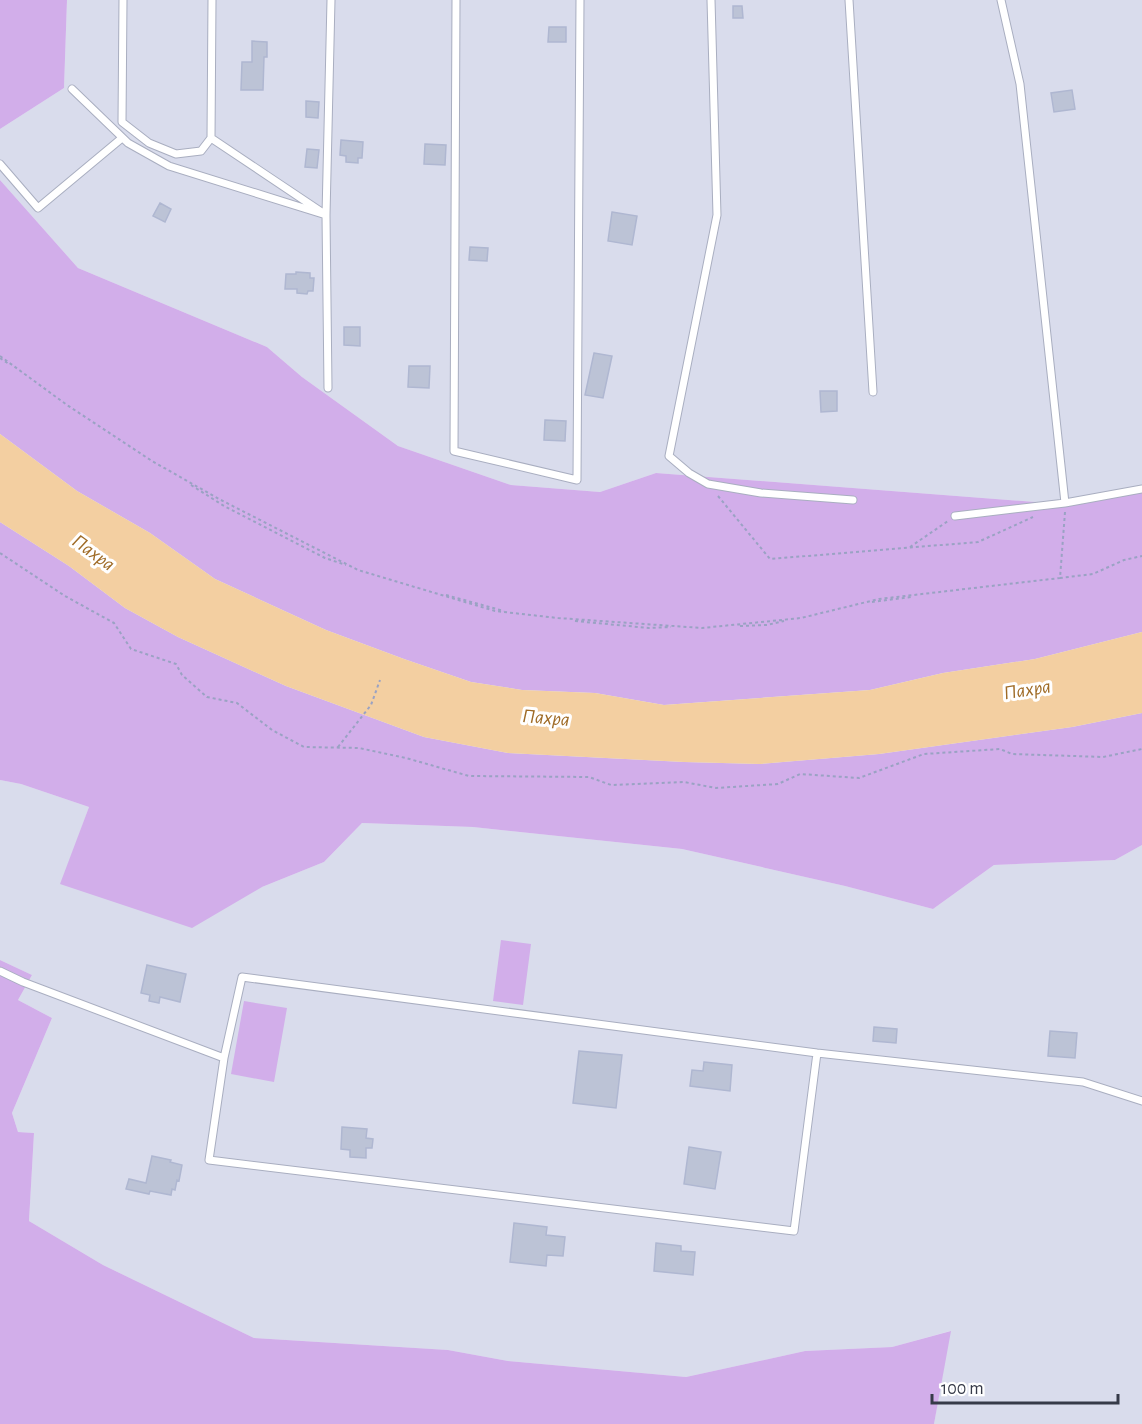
<svg xmlns="http://www.w3.org/2000/svg" width="1142" height="1424" viewBox="0 0 1142 1424" font-family="'Alegreya Sans',sans-serif">
<style>
.residential{fill:#d9dcec}
.green{fill:#d2aeea}
.water{fill:#f3cfa1}
.building{fill:#bcc3d6;stroke:#afb7d1;stroke-width:1.5}
.lines{fill:none;stroke-linecap:round;stroke-linejoin:round}
.service-casing{stroke:#a9aec0;stroke-width:9}
.path{stroke:#9aa2c3;stroke-width:2;stroke-dasharray:3 3;stroke-linecap:butt}
.service{stroke:#fff;stroke-width:7}
.labels{text-anchor:middle;stroke-width:6;stroke-linejoin:round;paint-order:stroke}
.water-label{font-size:20px;font-style:italic;fill:#9f6b26;stroke:#fff}
</style>
<rect width="100%" height="100%" fill="#e7e9f4"/>
<!-- residential -->
<path class="residential" d="M 67,0 L 1142,0 L 1142,485 L 1048,503 L 656,473 L 600,492 L 511,485 L 398,446 L 302,377 L 267,347 L 78,268 L 0,180 L 0,129 L 64,88 Z
M 0,780 L 21,784 L 89,807 L 61,884 L 262,887 L 324,862 L 362,823 L 473,827 L 682,849 L 845,886 L 933,909 L 994,865 L 1115,860 L 1142,845 L 1142,1424 L 934,1424 L 950,1331 L 892,1347 L 805,1351 L 686,1377 L 508,1361 L 448,1350 L 254,1338 L 103,1265 L 29,1221 L 34,1133 L 18,1132 L 12,1113 L 52,1018 L 18,1000 L 32,975 L 0,960 Z"/>
<!-- green -->
<path class="green" d="M 0,0 L 67,0 L 64,88 L 0,129 Z
M 0,180 L 78,268 L 267,347 L 302,377 L 398,446 L 511,485 L 600,492 L 656,473 L 1048,503 L 1142,485 L 1142,632 L 1035,659 L 943,673 L 870,690 L 664,705 L 595,693 L 522,690 L 471,682 L 404,659 L 326,630 L 215,579 L 150,533 L 77,491 L 0,434 Z
M 0,522 L 69,566 L 125,608 L 178,637 L 286,686 L 424,737 L 508,753 L 684,762 L 760,764 L 879,754 L 1072,727 L 1142,713 L 1142,845 L 1115,860 L 994,865 L 933,909 L 845,886 L 682,849 L 473,827 L 362,823 L 324,862 L 262,887 L 192,928 L 60,884 L 89,807 L 21,784 L 0,780 Z
M 501,940 L 531,944 L 523,1005 L 493,1001 Z
M 0,960 L 32,975 L 18,1000 L 52,1018 L 12,1113 L 18,1132 L 34,1133 L 29,1221 L 103,1265 L 254,1338 L 448,1350 L 508,1361 L 686,1377 L 805,1351 L 892,1347 L 951,1331 L 934,1424 L 0,1424 Z
M 244,1001 L 287,1008 L 274,1082 L 231,1074 Z"/>
<!-- water -->
<path class="water" d="M 0,434 L 77,491 L 150,533 L 215,579 L 326,630 L 404,659 L 471,682 L 522,690 L 595,693 L 664,705 L 870,690 L 943,673 L 1035,659 L 1142,632 L 1142,713 L 1072,727 L 879,754 L 760,764 L 684,762 L 508,753 L 424,737 L 286,686 L 178,637 L 125,608 L 69,566 L 0,522 Z"/>
<!-- building -->
<path class="building" d="M 733,6 L 742,6 L 743,18 L 733,18 Z
M 549,27 L 566,27 L 566,42 L 548,42 Z
M 252,41 L 267,42 L 267,57 L 264,57 L 263,90 L 241,90 L 242,62 L 252,62 Z
M 1072,90 L 1075,109 L 1054,112 L 1051,93 Z
M 306,101 L 319,102 L 318,118 L 306,117 Z
M 341,140 L 363,142 L 362,158 L 358,158 L 358,163 L 346,162 L 346,156 L 340,155 Z
M 425,144 L 446,145 L 445,165 L 424,164 Z
M 307,149 L 319,150 L 317,168 L 305,167 Z
M 160,203 L 171,209 L 165,222 L 153,216 Z
M 612,212 L 637,216 L 632,245 L 608,241 Z
M 470,247 L 488,248 L 487,261 L 469,260 Z
M 296,272 L 310,273 L 310,278 L 314,278 L 313,291 L 308,291 L 307,294 L 297,293 L 297,289 L 285,289 L 286,274 L 296,274 Z
M 344,327 L 360,327 L 360,346 L 344,345 Z
M 594,353 L 612,356 L 603,398 L 585,395 Z
M 409,366 L 430,366 L 429,388 L 408,387 Z
M 820,391 L 837,391 L 837,411 L 821,412 Z
M 545,420 L 566,421 L 565,441 L 544,440 Z
M 147,965 L 186,974 L 180,1002 L 160,997 L 159,1003 L 149,1001 L 150,995 L 141,993 Z
M 874,1027 L 897,1029 L 896,1043 L 873,1041 Z
M 1050,1031 L 1077,1033 L 1075,1058 L 1048,1056 Z
M 579,1051 L 622,1055 L 616,1108 L 573,1103 Z
M 704,1062 L 732,1065 L 730,1091 L 690,1086 L 692,1070 L 703,1071 Z
M 342,1127 L 367,1129 L 366,1138 L 373,1139 L 372,1148 L 366,1148 L 366,1158 L 350,1157 L 350,1150 L 341,1149 Z
M 689,1147 L 721,1152 L 715,1189 L 684,1184 Z
M 152,1156 L 171,1160 L 170,1162 L 182,1165 L 179,1181 L 177,1180 L 175,1190 L 172,1189 L 171,1195 L 150,1191 L 149,1194 L 126,1189 L 129,1179 L 146,1183 Z
M 514,1223 L 547,1227 L 546,1235 L 565,1237 L 563,1256 L 547,1255 L 546,1266 L 510,1262 Z
M 656,1243 L 681,1246 L 681,1251 L 695,1252 L 693,1275 L 654,1271 Z"/>
<g class="lines">
<!-- service casing -->
<g class="service-casing">
<path id="service" d="M 123,0 L 122,122 L 149,143 L 176,154 L 201,151 L 211,138 L 212,0
M 456,0 L 454,451 L 577,480 L 580,0
M 711,0 L 717,215 L 669,456 L 689,473 L 708,484 L 761,493 L 853,500
M 849,0 L 873,392
M 1001,0 L 1020,84 L 1065,503
M 72,89 L 128,143 L 169,166 L 326,215 L 328,388
M 211,138 L 326,215 L 331,0
M 0,164 L 38,208 L 122,138
M 955,516 L 1065,503 L 1142,489
M 0,971 L 23,982 L 224,1058
M 817,1053 L 794,1231 L 209,1160 L 224,1058 L 242,977 L 817,1053 L 1083,1082 L 1142,1101"/>
</g>
<!-- path -->
<path class="path" d="M 0,356 L 67,405 L 152,461 L 219,499 L 358,570 L 495,611 L 558,618 L 702,628 L 801,618 L 879,599 L 1060,578
M 0,358 L 9,364
M 191,485 L 224,506 L 325,558 L 346,565
M 718,496 L 770,559 L 978,542 L 1033,517
M 1065,512 L 1060,578 L 1093,574 L 1124,560 L 1142,556
M 910,547 L 948,521
M 0,553 L 65,596 L 114,623 L 131,649 L 176,664 L 182,675 L 207,697 L 237,703 L 272,730 L 304,747 L 359,748 L 406,758 L 469,776 L 589,777 L 611,785 L 684,782 L 716,788 L 778,784 L 800,774 L 859,778 L 924,754 L 1000,749 L 1012,754 L 1103,757 L 1142,749
M 446,595 L 504,611
M 872,602 L 911,597
M 575,621 L 649,628 L 671,627
M 740,626 L 767,625 L 784,621
M 338,747 L 371,705 L 380,680"/>
<!-- service -->
<use href="#service" class="service"/>
</g>
<g class="labels">
<!-- water labels -->
<g class="water-label">
<text transform="translate(94 552) rotate(36)" y="7">Пахра</text>
<text transform="translate(1027 689) rotate(-9)" y="7">Пахра</text>
<text transform="translate(546 717) rotate(5)" y="7">Пахра</text>
</g>
</g>
<!-- scale -->
<path d="M932 1394v9h186v-9" fill="none" stroke="#363a48" stroke-width="3"/>
<text x="941" y="1394" font-size="18" fill="#363a48" stroke="#ffffff" stroke-width="4.5" paint-order="stroke">100 m</text>
</svg>
